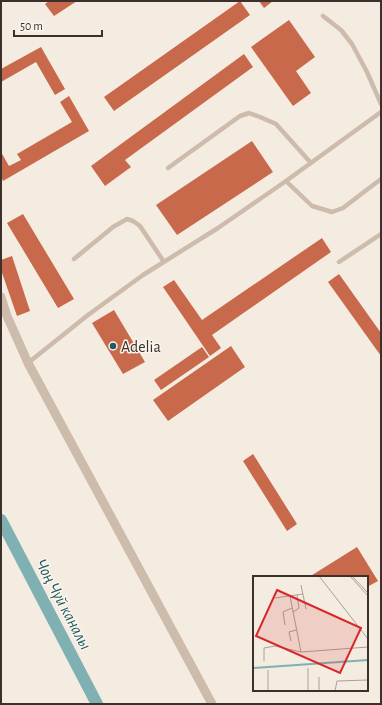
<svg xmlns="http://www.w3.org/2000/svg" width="382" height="705" viewBox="0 0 382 705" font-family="'Alegreya Sans',sans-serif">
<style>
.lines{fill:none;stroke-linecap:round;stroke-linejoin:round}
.canal{stroke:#7fb0b2;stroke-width:12}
.building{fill:#c8694b}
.service{stroke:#cdbbac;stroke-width:4.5}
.minor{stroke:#cdbbac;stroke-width:9}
.poi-dot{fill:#1f5a5e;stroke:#fbf5ee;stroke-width:1.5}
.labels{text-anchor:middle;stroke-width:3;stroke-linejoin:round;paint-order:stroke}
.poi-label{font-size:16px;fill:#3b302b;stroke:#fbf5ee;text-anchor:start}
.water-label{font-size:17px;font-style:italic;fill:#1f5a5e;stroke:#fbf5ee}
.inset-river{fill:none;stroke:#7fb0b2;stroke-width:2}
.inset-road{fill:none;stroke:#aaa098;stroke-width:1}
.view{fill:#d62828;fill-opacity:0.15;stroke:#d62828;stroke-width:2}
.inset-edge{fill:none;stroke:#3b302b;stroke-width:2}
</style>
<rect width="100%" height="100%" fill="#f4ebe1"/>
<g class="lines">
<!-- canal -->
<path class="canal" d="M 1,520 L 97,704"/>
</g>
<!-- building -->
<path class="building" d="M 49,1 L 77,1 L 54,16 L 45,4 Z
M 240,1 L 250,15 L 114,111 L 104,97 Z
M 259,1 L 273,1 L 264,8 Z
M 289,20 L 315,57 L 296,71 L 311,93 L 293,106 L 251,47 Z
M 41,47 L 65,89 L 55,95 L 36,62 L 1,82 L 1,69 Z
M 244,54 L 253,67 L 125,160 L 131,167 L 105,186 L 91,166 Z
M 69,96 L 89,131 L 3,181 L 1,177 L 1,152 L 9,166 L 21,160 L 17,154 L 72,122 L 60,102 Z
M 252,141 L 273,172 L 177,235 L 156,205 Z
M 23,214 L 74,299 L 58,308 L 7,223 Z
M 322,238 L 331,252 L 212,335 L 221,348 L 210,356 L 163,287 L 174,280 L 202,320 Z
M 12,256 L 30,311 L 17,316 L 1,270 L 1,260 Z
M 339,274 L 381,333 L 381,356 L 328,282 Z
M 114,310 L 145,362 L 123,374 L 92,323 Z
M 231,346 L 245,367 L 168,421 L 153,400 Z
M 202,347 L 209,357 L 161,390 L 154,380 Z
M 253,454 L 297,524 L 287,531 L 243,461 Z
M 357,547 L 378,581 L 367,587 L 367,577 L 309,577 Z"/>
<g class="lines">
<!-- service -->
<path class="service" d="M 323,16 L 341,30 L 352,44 L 367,72 L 381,104
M 168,168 L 240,116 L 249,113 L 260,117 L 276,124 L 311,163
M 286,181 L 312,206 L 332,212 L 343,208 L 381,179
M 74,259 L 113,227 L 127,219 L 133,221 L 140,226 L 164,262
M 339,262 L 381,234
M 28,363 L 88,315 L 143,275 L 218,228 L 286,181 L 381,112"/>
<!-- minor -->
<path class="minor" d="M 1,297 L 7,316 L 28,363 L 212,704"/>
</g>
<!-- markers -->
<circle class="poi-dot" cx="113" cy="346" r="4"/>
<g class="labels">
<!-- poi labels -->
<g class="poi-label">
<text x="121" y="352">Adelia</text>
</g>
<!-- water labels -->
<g class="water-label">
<text transform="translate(64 604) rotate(62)" y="6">Чоң Чүй каналы</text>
</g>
</g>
<!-- overview -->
<g transform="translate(253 576)">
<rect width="115" height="115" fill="#f4ebe1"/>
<path class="inset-river" d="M 0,92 L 115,84"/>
<path class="inset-road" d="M 66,0 L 115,63M 97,0 L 115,20M 99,0 L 115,17M 48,9 L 53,33M 37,20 L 48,76M 22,22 L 50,18M 40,36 L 46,32 L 44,19M 32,49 L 30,36 L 39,32M 38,65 L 36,56 L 43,54M 11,85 L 11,72 L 22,70 L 48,76 L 115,71M 15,94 L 15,115M 66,101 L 66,115M 55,115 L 55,92M 82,115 L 84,105 L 115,104"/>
<path class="view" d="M 24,14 L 108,52 L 87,97 L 3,60 Z"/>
<rect width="115" height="115" class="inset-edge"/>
</g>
<!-- border -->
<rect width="382" height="705" fill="none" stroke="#3b302b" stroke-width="4"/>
<!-- scale -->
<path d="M14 30v6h88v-6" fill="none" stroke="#3b302b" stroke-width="2"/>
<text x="20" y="30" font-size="12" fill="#3b302b" stroke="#fbf5ee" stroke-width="3" paint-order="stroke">50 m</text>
</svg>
